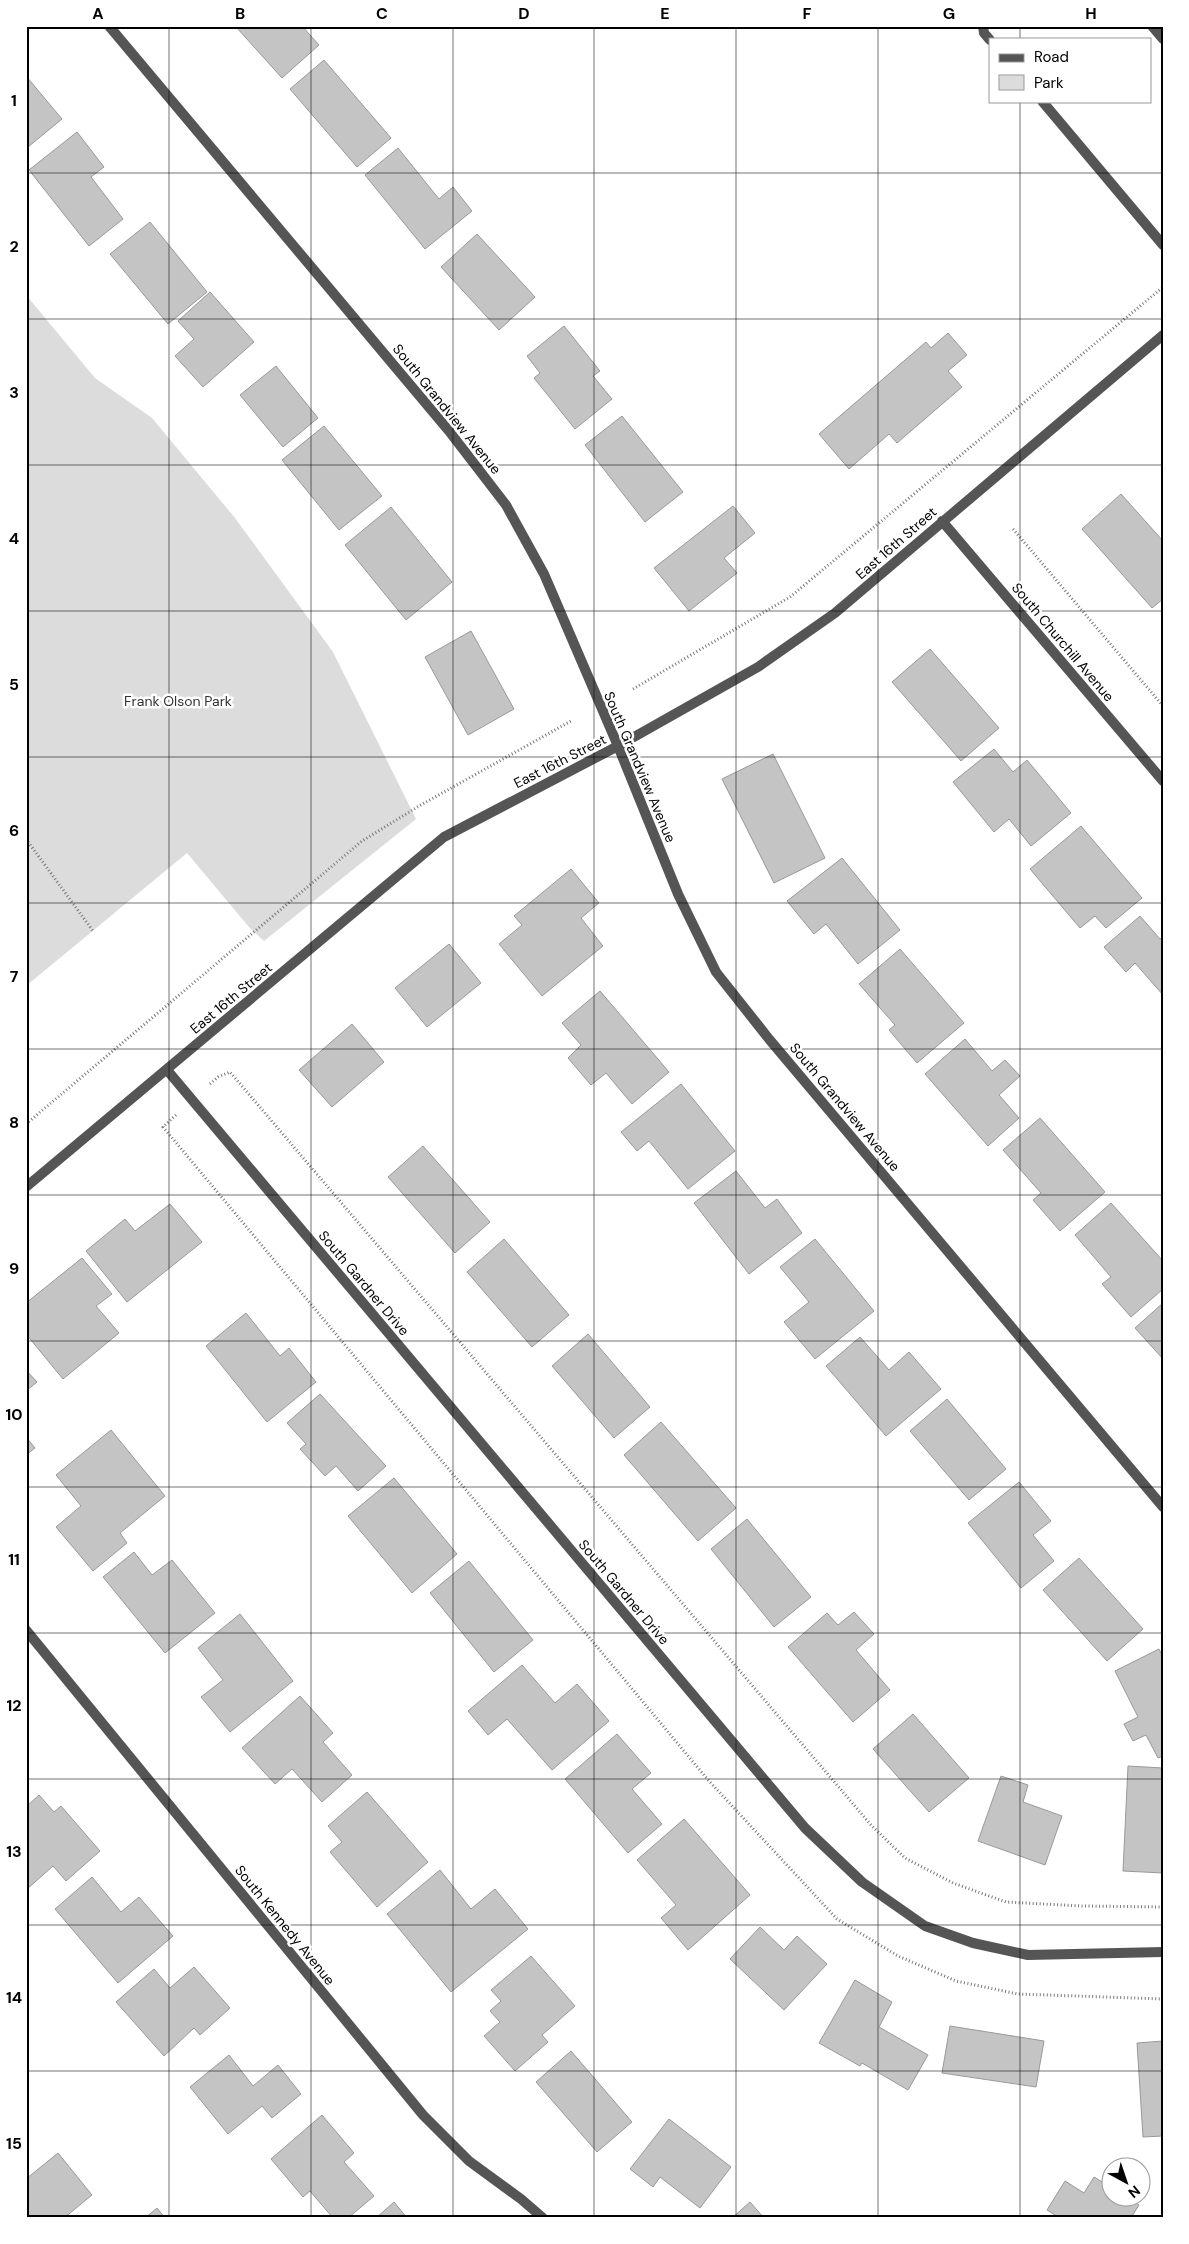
<svg xmlns="http://www.w3.org/2000/svg" width="1189" height="2244" viewBox="0 0 1189 2244" font-family="'DM Sans',sans-serif">
<style>
.green{fill:#dcdcdc}
.building{fill:#c4c4c4;stroke:#999}
.lines{fill:none;stroke-linecap:round;stroke-linejoin:round}
.path{stroke:#777;stroke-width:3;stroke-dasharray:1 2.5;stroke-linecap:butt}
.lane{stroke:#555;stroke-width:10}
.street{stroke:#555;stroke-width:10}
.grid{fill:none;stroke:#000;stroke-width:1;stroke-opacity:0.55}
.labels{text-anchor:middle;stroke-width:5;stroke-linejoin:round;paint-order:stroke}
.street-label{font-size:14px;fill:#000;stroke:#fff}
.park-label{font-size:14px;fill:#333;stroke:#fff}
.neatline{fill:none;stroke:#000;stroke-width:2}
.grid-label{font-size:16px;text-anchor:middle;font-weight:bold;fill:#000}
</style>
<rect width="100%" height="100%" fill="#fff"/>
<!-- green -->
<path class="green" d="M 26,295 L 95,378 L 152,418 L 235,518 L 333,652 L 416,819 L 264,941 L 249,927 L 187,853 L 26,986 Z"/>
<!-- building -->
<path class="building" d="M 239,26 L 302,26 L 319,45 L 282,78 L 237,28 Z
M 324,60 L 391,138 L 357,167 L 290,89 Z
M 26,76 L 62,119 L 28,147 L 26,145 Z
M 77,132 L 104,167 L 91,177 L 123,219 L 89,246 L 29,170 Z
M 398,148 L 439,199 L 453,187 L 472,211 L 425,249 L 365,175 Z
M 150,222 L 207,292 L 168,324 L 110,254 Z
M 477,234 L 535,297 L 499,330 L 441,267 Z
M 210,292 L 254,342 L 203,387 L 175,356 L 194,339 L 178,321 Z
M 564,326 L 600,371 L 593,376 L 612,399 L 575,429 L 534,378 L 540,373 L 527,356 Z
M 948,333 L 967,355 L 948,371 L 962,387 L 897,443 L 889,434 L 849,469 L 819,434 L 926,342 L 931,348 Z
M 276,366 L 318,418 L 283,447 L 240,395 Z
M 622,416 L 683,492 L 645,522 L 585,445 Z
M 324,426 L 382,496 L 339,530 L 282,460 Z
M 1121,494 L 1163,541 L 1163,599 L 1152,608 L 1082,529 Z
M 733,506 L 755,533 L 724,558 L 737,573 L 689,611 L 654,568 Z
M 391,507 L 452,582 L 406,620 L 345,545 Z
M 471,631 L 514,709 L 468,735 L 425,657 Z
M 930,649 L 999,728 L 961,761 L 892,682 Z
M 994,749 L 1013,772 L 1027,760 L 1071,813 L 1031,846 L 1009,819 L 994,832 L 953,782 Z
M 773,754 L 825,858 L 774,883 L 722,779 Z
M 1081,826 L 1142,898 L 1106,928 L 1095,916 L 1080,928 L 1030,869 Z
M 842,858 L 900,930 L 858,964 L 826,924 L 814,934 L 787,901 Z
M 571,869 L 599,903 L 581,918 L 603,946 L 542,996 L 499,944 L 522,925 L 514,916 Z
M 1140,916 L 1160,939 L 1163,936 L 1163,995 L 1135,963 L 1126,972 L 1104,947 Z
M 449,944 L 481,983 L 427,1027 L 395,988 Z
M 900,949 L 964,1023 L 917,1063 L 889,1030 L 895,1025 L 859,984 Z
M 600,991 L 669,1072 L 632,1104 L 606,1073 L 591,1085 L 568,1058 L 581,1045 L 562,1023 Z
M 352,1024 L 384,1062 L 332,1107 L 299,1070 Z
M 965,1039 L 992,1071 L 1005,1060 L 1020,1076 L 999,1095 L 1019,1118 L 988,1146 L 925,1074 Z
M 681,1084 L 735,1151 L 688,1189 L 649,1141 L 637,1151 L 621,1132 Z
M 1040,1118 L 1105,1192 L 1060,1231 L 1033,1200 L 1041,1193 L 1003,1150 Z
M 423,1146 L 490,1222 L 455,1253 L 388,1177 Z
M 736,1171 L 765,1208 L 777,1199 L 802,1233 L 749,1274 L 694,1203 Z
M 1111,1203 L 1163,1261 L 1163,1289 L 1131,1317 L 1102,1284 L 1111,1277 L 1075,1235 Z
M 170,1204 L 202,1242 L 127,1302 L 86,1251 L 125,1219 L 135,1231 Z
M 504,1239 L 569,1315 L 532,1347 L 467,1272 Z
M 815,1239 L 874,1311 L 815,1359 L 784,1322 L 809,1302 L 780,1267 Z
M 82,1258 L 112,1294 L 96,1306 L 119,1333 L 63,1379 L 26,1334 L 26,1303 Z
M 1163,1303 L 1163,1359 L 1135,1328 Z
M 246,1313 L 280,1356 L 289,1348 L 316,1382 L 267,1422 L 206,1346 Z
M 588,1334 L 650,1407 L 614,1438 L 552,1366 Z
M 860,1337 L 889,1370 L 909,1352 L 941,1389 L 886,1436 L 826,1366 Z
M 26,1370 L 37,1382 L 26,1391 Z
M 320,1394 L 386,1466 L 358,1491 L 336,1466 L 325,1476 L 300,1449 L 306,1444 L 287,1423 Z
M 947,1399 L 1006,1469 L 969,1500 L 910,1431 Z
M 661,1422 L 736,1508 L 698,1541 L 624,1455 Z
M 111,1430 L 165,1496 L 120,1533 L 127,1543 L 93,1571 L 56,1527 L 81,1506 L 56,1475 Z
M 26,1437 L 35,1448 L 26,1455 Z
M 394,1478 L 457,1554 L 412,1593 L 348,1516 Z
M 1019,1482 L 1051,1521 L 1033,1535 L 1054,1561 L 1021,1588 L 968,1523 Z
M 747,1519 L 811,1597 L 774,1627 L 711,1549 Z
M 134,1552 L 152,1575 L 172,1560 L 215,1613 L 165,1653 L 103,1577 Z
M 1079,1558 L 1143,1629 L 1107,1661 L 1043,1590 Z
M 469,1561 L 533,1640 L 494,1672 L 430,1593 Z
M 854,1612 L 874,1634 L 856,1650 L 890,1690 L 853,1722 L 788,1647 L 827,1613 L 838,1625 Z
M 240,1614 L 293,1681 L 230,1732 L 201,1697 L 223,1680 L 198,1648 Z
M 1159,1649 L 1163,1657 L 1163,1756 L 1158,1758 L 1146,1735 L 1133,1741 L 1124,1724 L 1138,1717 L 1115,1671 Z
M 522,1665 L 555,1703 L 577,1684 L 609,1721 L 552,1770 L 507,1719 L 488,1735 L 468,1711 Z
M 300,1696 L 333,1733 L 323,1742 L 352,1775 L 322,1802 L 292,1769 L 275,1784 L 242,1748 Z
M 913,1714 L 969,1778 L 929,1812 L 873,1749 Z
M 617,1734 L 651,1773 L 632,1789 L 662,1824 L 628,1853 L 565,1779 Z
M 1128,1766 L 1163,1768 L 1163,1873 L 1123,1871 Z
M 1001,1776 L 1028,1785 L 1023,1802 L 1062,1816 L 1045,1865 L 978,1841 Z
M 367,1792 L 428,1862 L 377,1907 L 330,1852 L 342,1842 L 328,1826 Z
M 39,1795 L 54,1812 L 61,1806 L 100,1851 L 66,1881 L 53,1866 L 26,1890 L 26,1807 Z
M 684,1819 L 750,1895 L 688,1950 L 661,1918 L 676,1905 L 637,1860 Z
M 440,1870 L 471,1909 L 495,1889 L 528,1929 L 451,1992 L 387,1914 Z
M 92,1877 L 121,1912 L 139,1897 L 173,1936 L 118,1983 L 55,1909 Z
M 760,1927 L 784,1950 L 797,1936 L 827,1964 L 784,2010 L 730,1959 Z
M 531,1956 L 575,2006 L 542,2035 L 548,2042 L 515,2071 L 484,2036 L 500,2022 L 490,2011 L 501,2001 L 491,1990 Z
M 194,1967 L 230,2008 L 200,2035 L 194,2028 L 164,2056 L 116,2002 L 154,1969 L 170,1988 Z
M 855,1980 L 892,2002 L 879,2027 L 928,2055 L 908,2090 L 862,2063 L 860,2066 L 819,2043 Z
M 950,2026 L 1044,2041 L 1036,2087 L 942,2073 Z
M 1163,2041 L 1163,2136 L 1143,2137 L 1137,2043 Z
M 571,2051 L 632,2122 L 597,2152 L 536,2082 Z
M 229,2055 L 253,2086 L 278,2065 L 301,2094 L 272,2118 L 262,2106 L 228,2134 L 190,2087 Z
M 322,2115 L 354,2153 L 344,2162 L 374,2196 L 348,2218 L 333,2218 L 310,2191 L 303,2197 L 271,2159 Z
M 669,2119 L 731,2167 L 700,2208 L 660,2177 L 653,2187 L 630,2169 Z
M 58,2153 L 92,2195 L 64,2218 L 26,2218 L 26,2179 Z
M 1094,2177 L 1112,2188 L 1112,2196 L 1125,2196 L 1139,2205 L 1131,2218 L 1060,2218 L 1047,2210 L 1065,2181 L 1084,2193 Z
M 394,2202 L 407,2218 L 376,2218 Z
M 750,2202 L 764,2218 L 732,2218 Z
M 157,2208 L 165,2218 L 145,2218 Z"/>
<g class="lines">
<!-- path -->
<path class="path" d="M 1013,529 L 1163,706
M 633,689 L 790,597 L 1163,287
M 26,839 L 93,931
M 210,1084 L 218,1077 L 230,1072 L 871,1825 L 905,1858 L 953,1883 L 1006,1902 L 1082,1906 L 1163,1907
M 176,1115 L 163,1127 L 709,1781 L 837,1919 L 898,1956 L 956,1981 L 1018,1994 L 1163,1999
M 26,1124 L 362,841 L 419,806 L 571,721"/>
<!-- lane -->
<path class="lane" d="M 983,26 L 984,33 L 990,40
M 1152,26 L 1163,39
M 1042,101 L 1163,245"/>
<!-- street -->
<path class="street" d="M 109,26 L 449,431 L 506,505 L 544,574 L 618,746 L 678,894 L 716,972 L 769,1039 L 1163,1507
M 942,521 L 1163,781
M 167,1070 L 805,1828 L 862,1882 L 925,1926 L 973,1943 L 1028,1955 L 1163,1952
M 26,1187 L 444,837 L 618,746 L 758,667 L 835,613 L 1163,335
M 26,1630 L 423,2115 L 469,2161 L 521,2199 L 543,2218"/>
</g>
<!-- grid -->
<path class="grid" d="M 169,26 L 169,2218M 311,26 L 311,2218M 453,26 L 453,2218M 594,26 L 594,2218M 736,26 L 736,2218M 878,26 L 878,2218M 1020,26 L 1020,39M 1020,101 L 1020,2218M 26,173 L 1163,173M 26,319 L 1163,319M 26,465 L 1163,465M 26,611 L 1163,611M 26,757 L 1163,757M 26,903 L 1163,903M 26,1049 L 1163,1049M 26,1195 L 1163,1195M 26,1341 L 1163,1341M 26,1487 L 1163,1487M 26,1633 L 1163,1633M 26,1779 L 1163,1779M 26,1925 L 1163,1925M 26,2071 L 1163,2071"/>
<g class="labels">
<!-- street labels -->
<g class="street-label">
<text transform="translate(447 409) rotate(51)" y="5">South Grandview Avenue</text>
<text transform="translate(896 543) rotate(-41)" y="5">East 16th Street</text>
<text transform="translate(1063 642) rotate(50)" y="5">South Churchill Avenue</text>
<text transform="translate(560 761) rotate(-27)" y="5">East 16th Street</text>
<text transform="translate(640 767) rotate(67)" y="5">South Grandview Avenue</text>
<text transform="translate(231 998) rotate(-40)" y="5">East 16th Street</text>
<text transform="translate(845 1107) rotate(50)" y="5">South Grandview Avenue</text>
<text transform="translate(364 1283) rotate(50)" y="5">South Gardner Drive</text>
<text transform="translate(624 1592) rotate(50)" y="5">South Gardner Drive</text>
<text transform="translate(285 1925) rotate(51)" y="5">South Kennedy Avenue</text>
</g>
<!-- park labels -->
<g class="park-label">
<text x="178" y="706">Frank Olson Park</text>
</g>
</g>
<!-- border -->
<rect width="1189" height="2244" fill="none" stroke="#ffffff" stroke-width="55"/>
<!-- legend -->
<rect x="989" y="38" width="162" height="65" fill="#ffffff" stroke="#999999"/>
<rect x="999" y="54" width="25" height="8" fill="#555555" stroke="#999999"/>
<text x="1034" y="62" font-size="15" fill="#000000">Road</text>
<rect x="999" y="75" width="25" height="15" fill="#dcdcdc" stroke="#999999"/>
<text x="1034" y="88" font-size="15" fill="#000000">Park</text>
<!-- north arrow -->
<g transform="translate(1126 2182) rotate(140)"><circle r="24" fill="#ffffff" stroke="#999999"/>
<path d="M0-4L9 19L0 12L-9 19Z" fill="#000000"/>
<text y="-8" font-size="14" font-weight="bold" text-anchor="middle" fill="#000000">N</text>
</g>
<rect x="28" y="28" width="1134" height="2188" class="neatline"/>
<g class="grid-label">
<text x="98" y="19">A</text>
<text x="240" y="19">B</text>
<text x="382" y="19">C</text>
<text x="524" y="19">D</text>
<text x="665" y="19">E</text>
<text x="807" y="19">F</text>
<text x="949" y="19">G</text>
<text x="1091" y="19">H</text>
<text x="14" y="106">1</text>
<text x="14" y="252">2</text>
<text x="14" y="398">3</text>
<text x="14" y="544">4</text>
<text x="14" y="690">5</text>
<text x="14" y="836">6</text>
<text x="14" y="982">7</text>
<text x="14" y="1128">8</text>
<text x="14" y="1274">9</text>
<text x="14" y="1420">10</text>
<text x="14" y="1565">11</text>
<text x="14" y="1711">12</text>
<text x="14" y="1857">13</text>
<text x="14" y="2003">14</text>
<text x="14" y="2149">15</text>
</g>
</svg>
